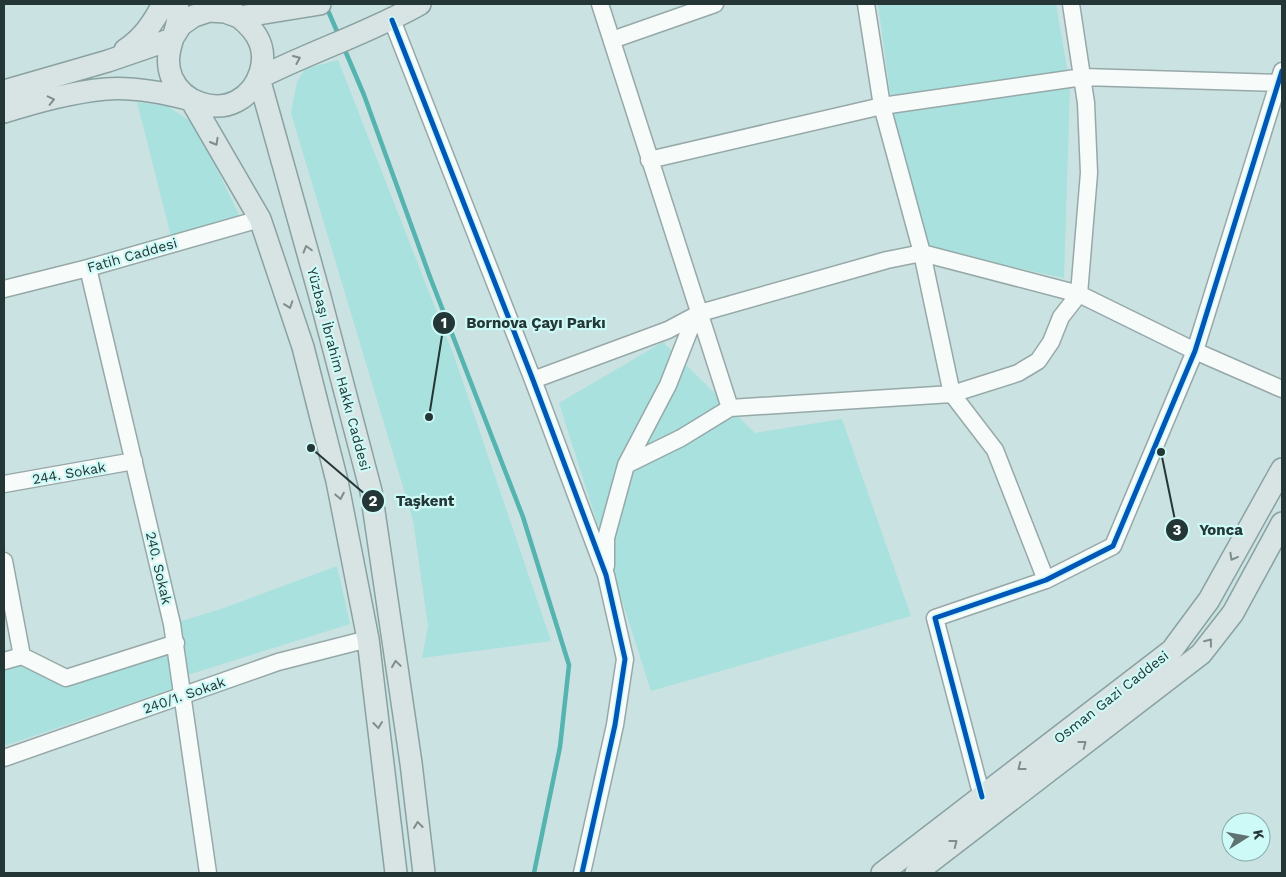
<svg xmlns="http://www.w3.org/2000/svg" width="1286" height="877" viewBox="0 0 1286 877" font-family="'Work Sans',sans-serif">
<style>
.park{fill:#a8e1de}
.lines{fill:none;stroke-linecap:round;stroke-linejoin:round}
.stream{stroke:#55b4b0;stroke-width:4.5}
.minor-casing{stroke:#96a9a8;stroke-width:19}
.major-casing{stroke:#89a2a1;stroke-width:24}
.minor{stroke:#f7fbfa;stroke-width:16}
.major{stroke:#d8e4e4;stroke-width:21}
.cycleway-casing{stroke:#cdf9f6;stroke-width:8}
.cycleway{stroke:#0057b8;stroke-width:5}
.oneway{stroke:#7e8d8c}
.labels{text-anchor:middle;stroke-width:4.5;stroke-linejoin:round;paint-order:stroke}
.street-label{font-size:14px;fill:#243635;stroke:#cdf9f6}
.leader{fill:none;stroke:#243635;stroke-width:2}
.callout-dot{fill:#243635;stroke:#cdf9f6;stroke-width:2}
.mark-label{font-size:15px;text-anchor:middle;font-weight:bold;fill:#fff}
.callout-label{font-size:15px;text-anchor:middle;font-weight:bold;fill:#243635;stroke:#cdf9f6;stroke-width:4.5;stroke-linejoin:round;paint-order:stroke}
</style>
<rect width="100%" height="100%" fill="#cae2e1"/>
<!-- park -->
<path class="park" d="M 878,4 L 1056,4 L 1070,86 L 1064,278 L 929,249 L 893,114 Z
M 338,60 L 454,356 L 551,641 L 422,658 L 428,626 L 413,520 L 291,113 L 297,82 L 305,69 Z
M 137,102 L 167,106 L 195,124 L 240,217 L 171,236 Z
M 663,342 L 755,433 L 842,419 L 911,616 L 651,691 L 559,403 Z
M 337,566 L 350,624 L 181,677 L 172,624 L 224,608 Z
M 166,648 L 175,688 L 4,746 L 4,661 L 22,656 L 66,678 Z"/>
<g class="lines">
<!-- stream -->
<path class="stream" d="M 326,6 L 339,36
M 344,48 L 364,95 L 430,277 L 523,517 L 569,665 L 560,747 L 534,873"/>
<!-- minor casing -->
<g class="minor-casing">
<path id="minor" d="M 600,4 L 730,408 L 952,394 L 995,450 L 1046,580
M 866,4 L 882,106 L 922,253 L 952,394 L 1018,373 L 1038,361 L 1051,342 L 1061,317 L 1079,294 L 1089,173 L 1086,103 L 1071,4
M 392,20 L 533,380 L 606,575 L 625,659 L 615,725 L 582,873
M 612,40 L 715,4
M 649,160 L 882,106 L 1083,77 L 1278,83
M 88,268 L 172,624 L 208,873
M 4,289 L 88,268 L 260,219
M 533,380 L 668,330 L 700,313 L 887,260 L 922,253 L 1079,294 L 1195,351 L 1282,389
M 626,465 L 681,438 L 730,408
M 4,484 L 134,461
M 4,561 L 22,656
M 606,566 L 606,538 L 626,465 L 668,385 L 690,329 L 700,313
M 4,661 L 22,656 L 66,678 L 176,643
M 4,758 L 278,662 L 368,639
M 982,797 L 935,618 L 1046,580 L 1113,546 L 1195,351 L 1282,71"/>
</g>
<!-- major casing -->
<g class="major-casing">
<path id="major" d="M 177,4 C 183,31 160,49 172,78 C 183,102 214,113 237,101 C 260,89 270,57 256,35 C 248,22 235,14 223,4
M 174,36 L 181,25 L 194,16 L 209,11 L 225,12 L 239,17 L 320,4
M 125,50 C 143,38 153,23 163,4
M 259,78 L 319,293 L 371,491 L 411,763 L 424,873
M 259,78 C 312,51 369,33 420,4
M 4,91 L 108,61 L 172,39
M 191,100 L 260,219 L 303,347 L 337,481 L 368,639 L 396,873
M 4,112 C 37,102 72,92 106,89 C 134,87 165,93 191,100
M 882,873 L 1172,650 L 1209,600 L 1282,469
M 916,873 L 1201,654 L 1233,613 L 1282,523"/>
</g>
<!-- minor -->
<use href="#minor" class="minor"/>
<!-- major -->
<use href="#major" class="major"/>
<!-- cycleway casing -->
<g class="cycleway-casing">
<path id="cycleway" d="M 392,20 L 533,380 L 606,575 L 625,659 L 615,725 L 582,873
M 982,797 L 935,618 L 1046,580 L 1113,546 L 1195,351 L 1282,71"/>
</g>
<!-- cycleway -->
<use href="#cycleway" class="cycleway"/>
</g>
<!-- one-way arrows -->
<defs><path id="oneway-chevron" d="M-2-3.5L2.5 0L-2 3.5" fill="none" stroke-width="1.6" stroke-linecap="round" stroke-linejoin="round" transform="scale(1.25)"/></defs>
<g class="oneway">
<use href="#oneway-chevron" transform="translate(297 59) rotate(-23)"/>
<use href="#oneway-chevron" transform="translate(51 100) rotate(-13)"/>
<use href="#oneway-chevron" transform="translate(215 142) rotate(60)"/>
<use href="#oneway-chevron" transform="translate(307 249) rotate(-106)"/>
<use href="#oneway-chevron" transform="translate(289 305) rotate(71)"/>
<use href="#oneway-chevron" transform="translate(340 496) rotate(79)"/>
<use href="#oneway-chevron" transform="translate(1233 557) rotate(119)"/>
<use href="#oneway-chevron" transform="translate(1209 642) rotate(-52)"/>
<use href="#oneway-chevron" transform="translate(396 664) rotate(-98)"/>
<use href="#oneway-chevron" transform="translate(378 725) rotate(83)"/>
<use href="#oneway-chevron" transform="translate(1083 744) rotate(-38)"/>
<use href="#oneway-chevron" transform="translate(1021 767) rotate(142)"/>
<use href="#oneway-chevron" transform="translate(418 825) rotate(-97)"/>
<use href="#oneway-chevron" transform="translate(954 843) rotate(-38)"/>
</g>
<g class="labels">
<!-- street labels -->
<g class="street-label">
<text transform="translate(132 255) rotate(-16)" y="5">Fatih Caddesi</text>
<text transform="translate(339 369) rotate(75)" y="5">Yüzbaşı İbrahim Hakkı Caddesi</text>
<text transform="translate(69 473) rotate(-10)" y="5">244. Sokak</text>
<text transform="translate(159 568) rotate(77)" y="5">240. Sokak</text>
<text transform="translate(184 695) rotate(-19)" y="5">240/1. Sokak</text>
<text transform="translate(1111 697) rotate(-38)" y="5">Osman Gazi Caddesi</text>
</g>
</g>
<!-- callouts -->
<path class="leader" d="M429 417L444 323M311 448L373 501M1161 452L1177 530"/>
<g class="callout-dot">
<circle cx="429" cy="417" r="5"/>
<circle cx="311" cy="448" r="5"/>
<circle cx="1161" cy="452" r="5"/>
<circle cx="444" cy="323" r="12"/>
<circle cx="373" cy="501" r="12"/>
<circle cx="1177" cy="530" r="12"/>
</g>
<g class="mark-label">
<text x="444" y="328">1</text>
<text x="373" y="506">2</text>
<text x="1177" y="535">3</text>
</g>
<g class="callout-label">
<text x="536" y="328">Bornova Çayı Parkı</text>
<text x="425" y="506">Taşkent</text>
<text x="1221" y="535">Yonca</text>
</g>
<!-- border -->
<rect width="1286" height="877" fill="none" stroke="#243635" stroke-width="10"/>
<!-- north arrow -->
<g transform="translate(1246 837) rotate(79)"><circle r="24" fill="#cdf9f6" stroke="#89aba9"/>
<path d="M0-4L9 19L0 12L-9 19Z" fill="#5e7271"/>
<text y="-8" font-size="14" font-weight="bold" text-anchor="middle" fill="#243635">K</text>
</g>
</svg>
